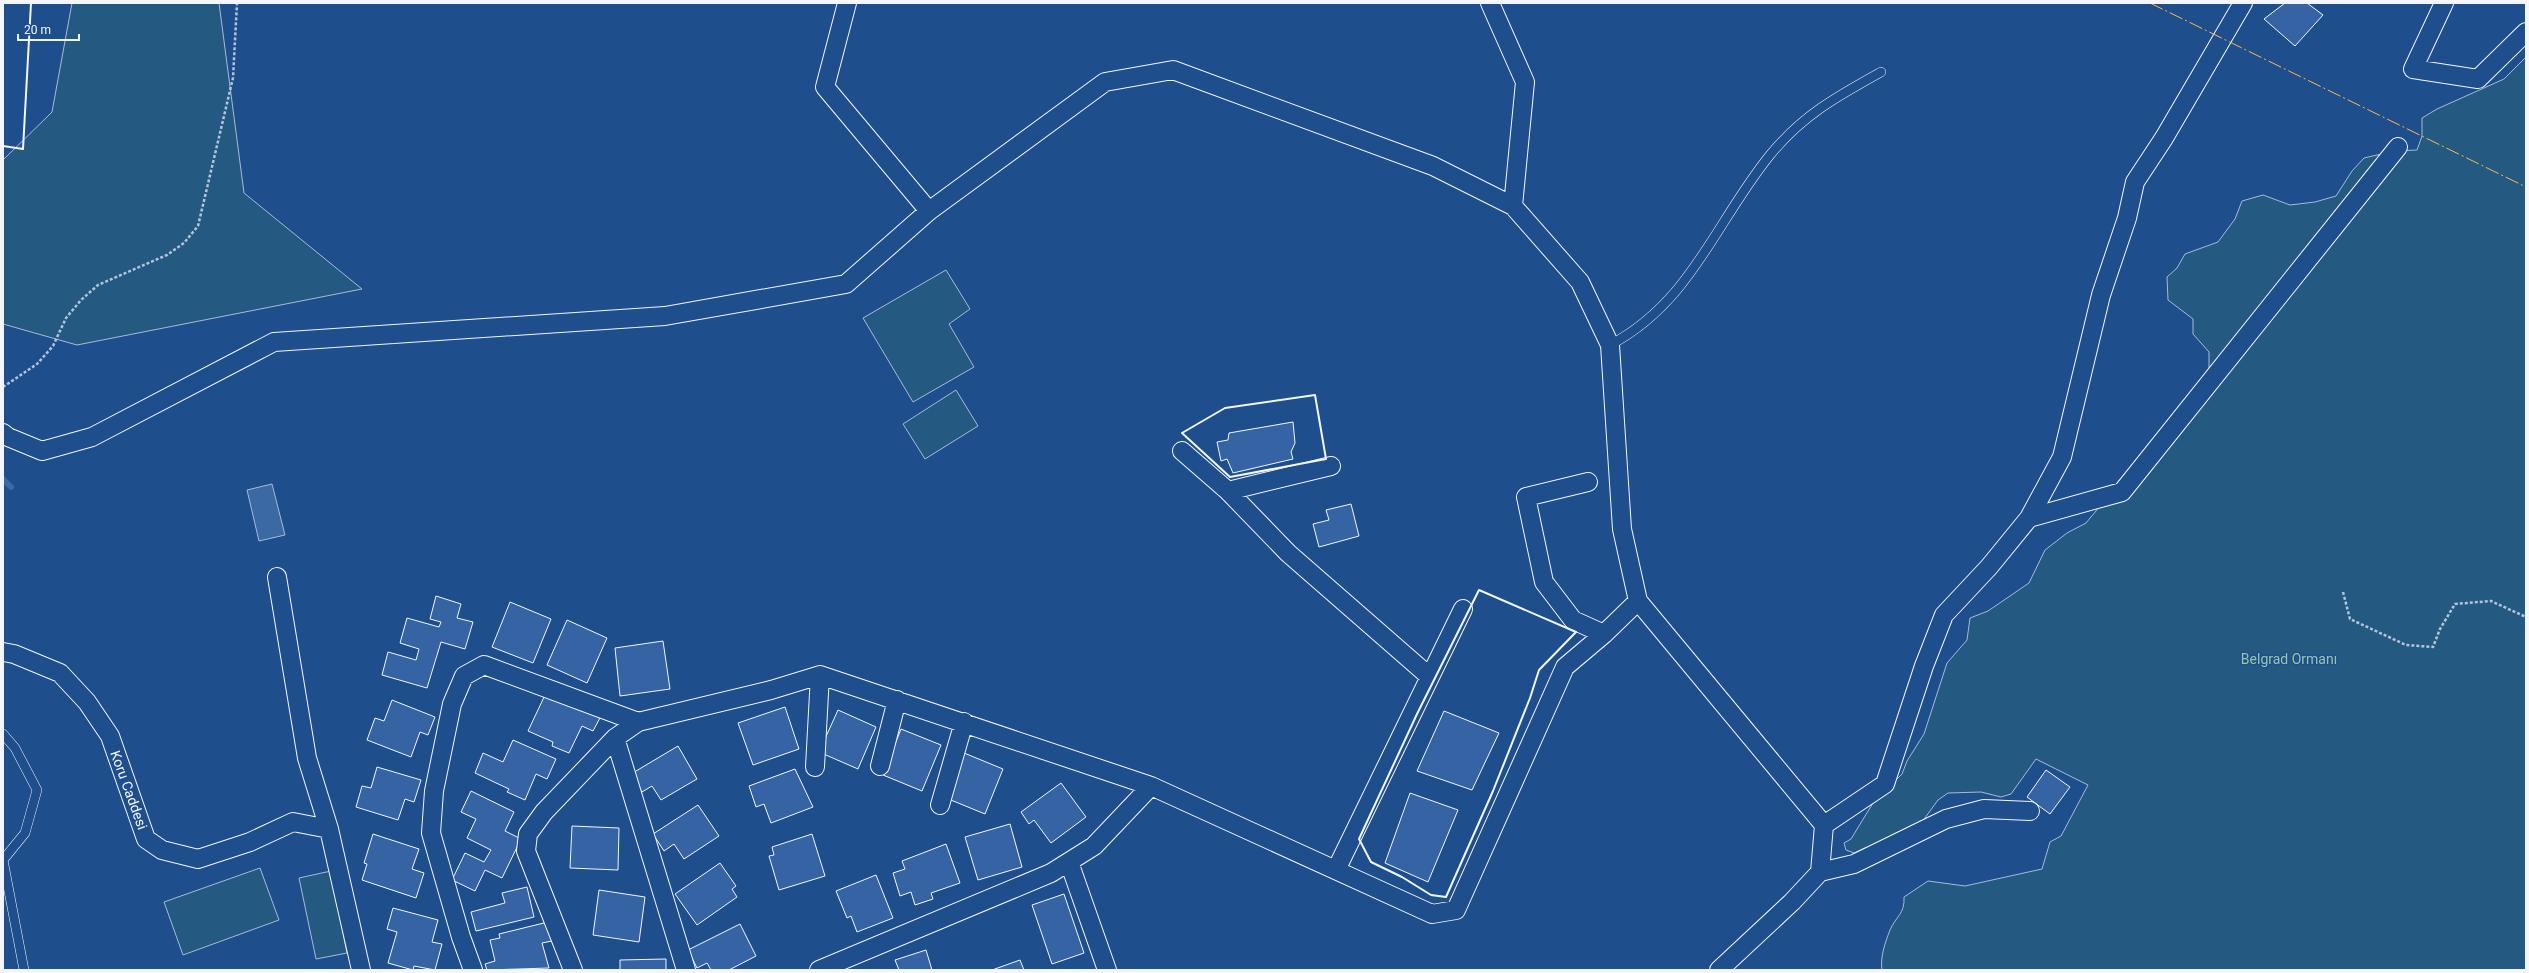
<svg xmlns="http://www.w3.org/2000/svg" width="2529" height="973" viewBox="0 0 2529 973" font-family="Roboto,sans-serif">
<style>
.green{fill:#245a82;stroke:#a8bbd7}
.water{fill:#3b69a3;stroke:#a8bbd7}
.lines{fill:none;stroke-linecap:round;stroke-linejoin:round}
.stream{stroke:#3b69a3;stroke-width:6}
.building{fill:#3563a3;stroke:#f2f6ff}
.service-casing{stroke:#f2f6ff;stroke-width:10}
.minor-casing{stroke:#f2f6ff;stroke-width:20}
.path{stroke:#b3c4dc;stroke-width:2.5;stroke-dasharray:3 2;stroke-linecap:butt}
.service{stroke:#1f4e8c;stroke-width:9}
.minor{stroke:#1f4e8c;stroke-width:18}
.wall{stroke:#f2f6ff;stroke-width:2}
.power{stroke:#ffb74d;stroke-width:1;stroke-dasharray:14 3 2 3;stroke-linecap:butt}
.labels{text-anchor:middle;stroke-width:3;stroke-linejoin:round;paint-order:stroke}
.park-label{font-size:14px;fill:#97c8a6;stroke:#1f4e8c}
.street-label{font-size:14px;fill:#f2f6ff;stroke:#1f4e8c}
</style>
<rect width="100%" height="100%" fill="#1f4e8c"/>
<!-- green -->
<path class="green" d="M 72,3 L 219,3 L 244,193 L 362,289 L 77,345 L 3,324 L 3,160 L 52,112 Z
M 2526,57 L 2526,970 L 1882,970 C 1880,957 1885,943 1890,930 C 1896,916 1905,914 1904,897 L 1928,881 L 1965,886 L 2042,869 L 2050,842 L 2061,836 L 2088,785 L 2036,759 L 2011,794 L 2001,797 L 1981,792 L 1948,793 L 1938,800 L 1922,822 L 1872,850 L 1865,848 L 1854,853 L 1846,850 L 1844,843 L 1851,839 L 1873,803 L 1902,774 L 1907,761 L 1924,734 L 1947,663 L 1967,640 L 1970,618 L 1988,611 L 2029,583 L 2045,550 L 2067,533 L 2086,523 L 2209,374 L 2209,352 L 2193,334 L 2193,319 L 2168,300 L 2167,277 L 2177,268 L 2185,254 L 2218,242 L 2235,219 L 2242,201 L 2263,195 L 2290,205 L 2315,202 L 2336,196 L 2352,171 L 2364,158 L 2394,151 L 2417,150 L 2422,136 L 2422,118 L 2437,109 L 2504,79 Z
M 946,270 L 970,309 L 949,324 L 974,367 L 913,402 L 863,318 Z
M 956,390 L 978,426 L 925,459 L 903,424 Z
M 260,868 L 279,920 L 183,955 L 164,902 Z
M 331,871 L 347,953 L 316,959 L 299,878 Z"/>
<!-- water -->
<path class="water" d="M 272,484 L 285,535 L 259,541 L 247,490 Z"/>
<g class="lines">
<!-- stream -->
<path class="stream" d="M 3,479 L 11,487"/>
</g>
<!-- building -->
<path class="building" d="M 2285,3 L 2307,3 L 2323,15 L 2295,46 L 2264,19 Z
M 1293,422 L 1295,443 L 1291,452 L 1293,459 L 1233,473 L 1227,459 L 1221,461 L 1217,442 L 1228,440 L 1229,433 Z
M 1351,504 L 1359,536 L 1319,547 L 1313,524 L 1329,520 L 1326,510 Z
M 436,596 L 461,604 L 457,618 L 473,622 L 465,649 L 441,642 L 427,688 L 382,675 L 388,652 L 416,660 L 419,649 L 400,643 L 407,618 L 439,627 L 441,622 L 430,619 Z
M 510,602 L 551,619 L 533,663 L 492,647 Z
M 567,620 L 607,638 L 587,683 L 547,665 Z
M 663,641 L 670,689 L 620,696 L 615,648 Z
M 545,695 L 601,716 L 593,731 L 582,726 L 569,753 L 552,746 L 553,742 L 528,731 Z
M 392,700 L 435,717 L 428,735 L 420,732 L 411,757 L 367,740 L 375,718 L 384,721 Z
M 785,707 L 799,749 L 753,765 L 738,723 Z
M 838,710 L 876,727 L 858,769 L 819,752 Z
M 1444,711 L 1499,733 L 1472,790 L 1417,771 Z
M 901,729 L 941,745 L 922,791 L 883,775 Z
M 513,740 L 556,759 L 547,779 L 536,774 L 525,800 L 507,792 L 509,789 L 475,773 L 483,753 L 503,762 Z
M 678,746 L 697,779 L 661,800 L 652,786 L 642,792 L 631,774 Z
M 964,753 L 1003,769 L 985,814 L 946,798 Z
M 377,767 L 421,780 L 414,802 L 405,799 L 398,820 L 356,807 L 362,786 L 371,788 Z
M 795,769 L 813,807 L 771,823 L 764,804 L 756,807 L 749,786 Z
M 2046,770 L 2070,787 L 2050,814 L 2027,797 Z
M 1061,783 L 1086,817 L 1051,843 L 1034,820 L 1029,824 L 1021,812 Z
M 471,791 L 514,812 L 505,831 L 521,839 L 502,878 L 485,870 L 475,891 L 452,880 L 465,853 L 484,862 L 491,850 L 467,838 L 476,819 L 461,812 Z
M 1410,793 L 1458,810 L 1428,882 L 1385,863 Z
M 698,805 L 719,836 L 684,859 L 674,844 L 664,851 L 653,834 Z
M 1010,824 L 1022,867 L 978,880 L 965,837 Z
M 572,826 L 619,828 L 618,870 L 570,868 Z
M 373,834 L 419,849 L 412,869 L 424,873 L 416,898 L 362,880 L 367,864 L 364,863 Z
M 812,834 L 825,876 L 779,890 L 769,856 L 774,855 L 772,847 Z
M 946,844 L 960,883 L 931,893 L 933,899 L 915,905 L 911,892 L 900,896 L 893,873 L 905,869 L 902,861 Z
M 720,863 L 736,886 L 732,889 L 737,897 L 697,925 L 675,894 Z
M 876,875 L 893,918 L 857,932 L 851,916 L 847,918 L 836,891 Z
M 527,887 L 534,917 L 476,931 L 471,912 L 505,903 L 502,893 Z
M 599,890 L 645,897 L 639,942 L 593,935 Z
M 1064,894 L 1084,953 L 1052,964 L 1032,905 Z
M 393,908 L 438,920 L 432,942 L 442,944 L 435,970 L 414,966 L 413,970 L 388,963 L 397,932 L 387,929 Z
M 548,922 L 552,941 L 542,943 L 549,968 L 487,970 L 485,964 L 495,961 L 490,940 L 500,938 L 499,934 Z
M 740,924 L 756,956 L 729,970 L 711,970 L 707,963 L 697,968 L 688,950 Z
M 926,950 L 932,970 L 899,970 L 895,960 Z
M 666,959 L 666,970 L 620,970 L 620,960 Z
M 1020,960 L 1024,970 L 992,970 Z"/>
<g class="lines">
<!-- service casing -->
<g class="service-casing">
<path id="service" d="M 1610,345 C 1691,302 1715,223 1770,155 C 1803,115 1836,97 1881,72
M 3,734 L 15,748 L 37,790 L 25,833 L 3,860 L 24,970"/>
</g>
<!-- minor casing -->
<g class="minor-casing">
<path id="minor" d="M 847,3 L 825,87 L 929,211
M 1490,3 L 1525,82 L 1513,206
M 2444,3 L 2413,69 L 2478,79 L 2526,32
M 3,433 L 8,437 L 42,451 L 92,437 L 274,342 L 665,316 L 846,284 L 929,211 L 1105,82 L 1173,70 L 1433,166 L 1513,206 L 1580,282 L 1610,345 L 1622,529 L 1638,601 L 1824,825 L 1820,872 L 1792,902 L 1719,970
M 1182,451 L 1228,491 L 1288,553 L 1430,677
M 1588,482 L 1526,497 L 1544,582 L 1573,620 L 1604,634
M 1228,491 L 1331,466
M 2029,518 L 2122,492 L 2398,147
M 277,577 L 307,758 L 329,829 L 361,970
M 3,652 L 14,654 L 60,673 L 87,702 L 110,736 L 146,839 L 162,850 L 198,859 L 250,842 L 293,822 L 329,829
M 615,738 L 686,970
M 880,766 L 897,700
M 815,767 L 820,675
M 1151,786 L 1432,914 L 1456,910 L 1565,667 L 1604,634 L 1638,601
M 940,805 L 964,722
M 1824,825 L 1885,784 L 1924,666 L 1944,615 L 1989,567 L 2029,518 L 2062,457 L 2101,295 L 2127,218 L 2135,182 L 2164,138 L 2243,3
M 1069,862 L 1107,970
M 1336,870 L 1463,609
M 1820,872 L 1854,864 L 1946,819 L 1984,809 L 2030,811
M 473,970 L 461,937 L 431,833 L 434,791 L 452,704 L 464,676 L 484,665 L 638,722
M 573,970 L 526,851 L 528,834 L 544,812 L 615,738 L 638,722 L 771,690 L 820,675 L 1151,786 L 1094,846 L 1051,873 L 819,970"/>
</g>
<!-- path -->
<path class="path" d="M 3,387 L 37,364 L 53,346 L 66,318 L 81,300 L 98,285 L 167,255 L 184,243 L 198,226 L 233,78 L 237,3
M 2343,592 L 2350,619 L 2406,645 L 2433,647 L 2440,629 L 2455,604 L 2491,601 L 2526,617"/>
<!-- service -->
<use href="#service" class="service"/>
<!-- minor -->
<use href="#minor" class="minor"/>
<!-- wall -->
<path class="wall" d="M 3,146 L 23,149 L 31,3
M 1315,395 L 1326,459 L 1230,477 L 1182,433 L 1225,408 Z
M 1479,590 L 1576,632 L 1539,670 L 1530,698 L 1493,791 L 1446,897 L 1431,895 L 1402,877 L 1371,862 L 1359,839 L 1417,714 Z"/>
<!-- power -->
<path class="power" d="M 2150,3 L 2526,187"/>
</g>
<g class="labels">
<!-- park labels -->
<g class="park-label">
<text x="2289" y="664">Belgrad Ormanı</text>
</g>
<!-- street labels -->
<g class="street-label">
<text transform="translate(129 790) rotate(70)" y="5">Koru Caddesi</text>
</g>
</g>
<!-- border -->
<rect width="2529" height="973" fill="none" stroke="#f2f6ff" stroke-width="8"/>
<!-- scale -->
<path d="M18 34v6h61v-6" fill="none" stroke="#f2f6ff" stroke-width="2"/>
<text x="24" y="34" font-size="12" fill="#f2f6ff" stroke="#1f4e8c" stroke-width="3" paint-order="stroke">20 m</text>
</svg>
